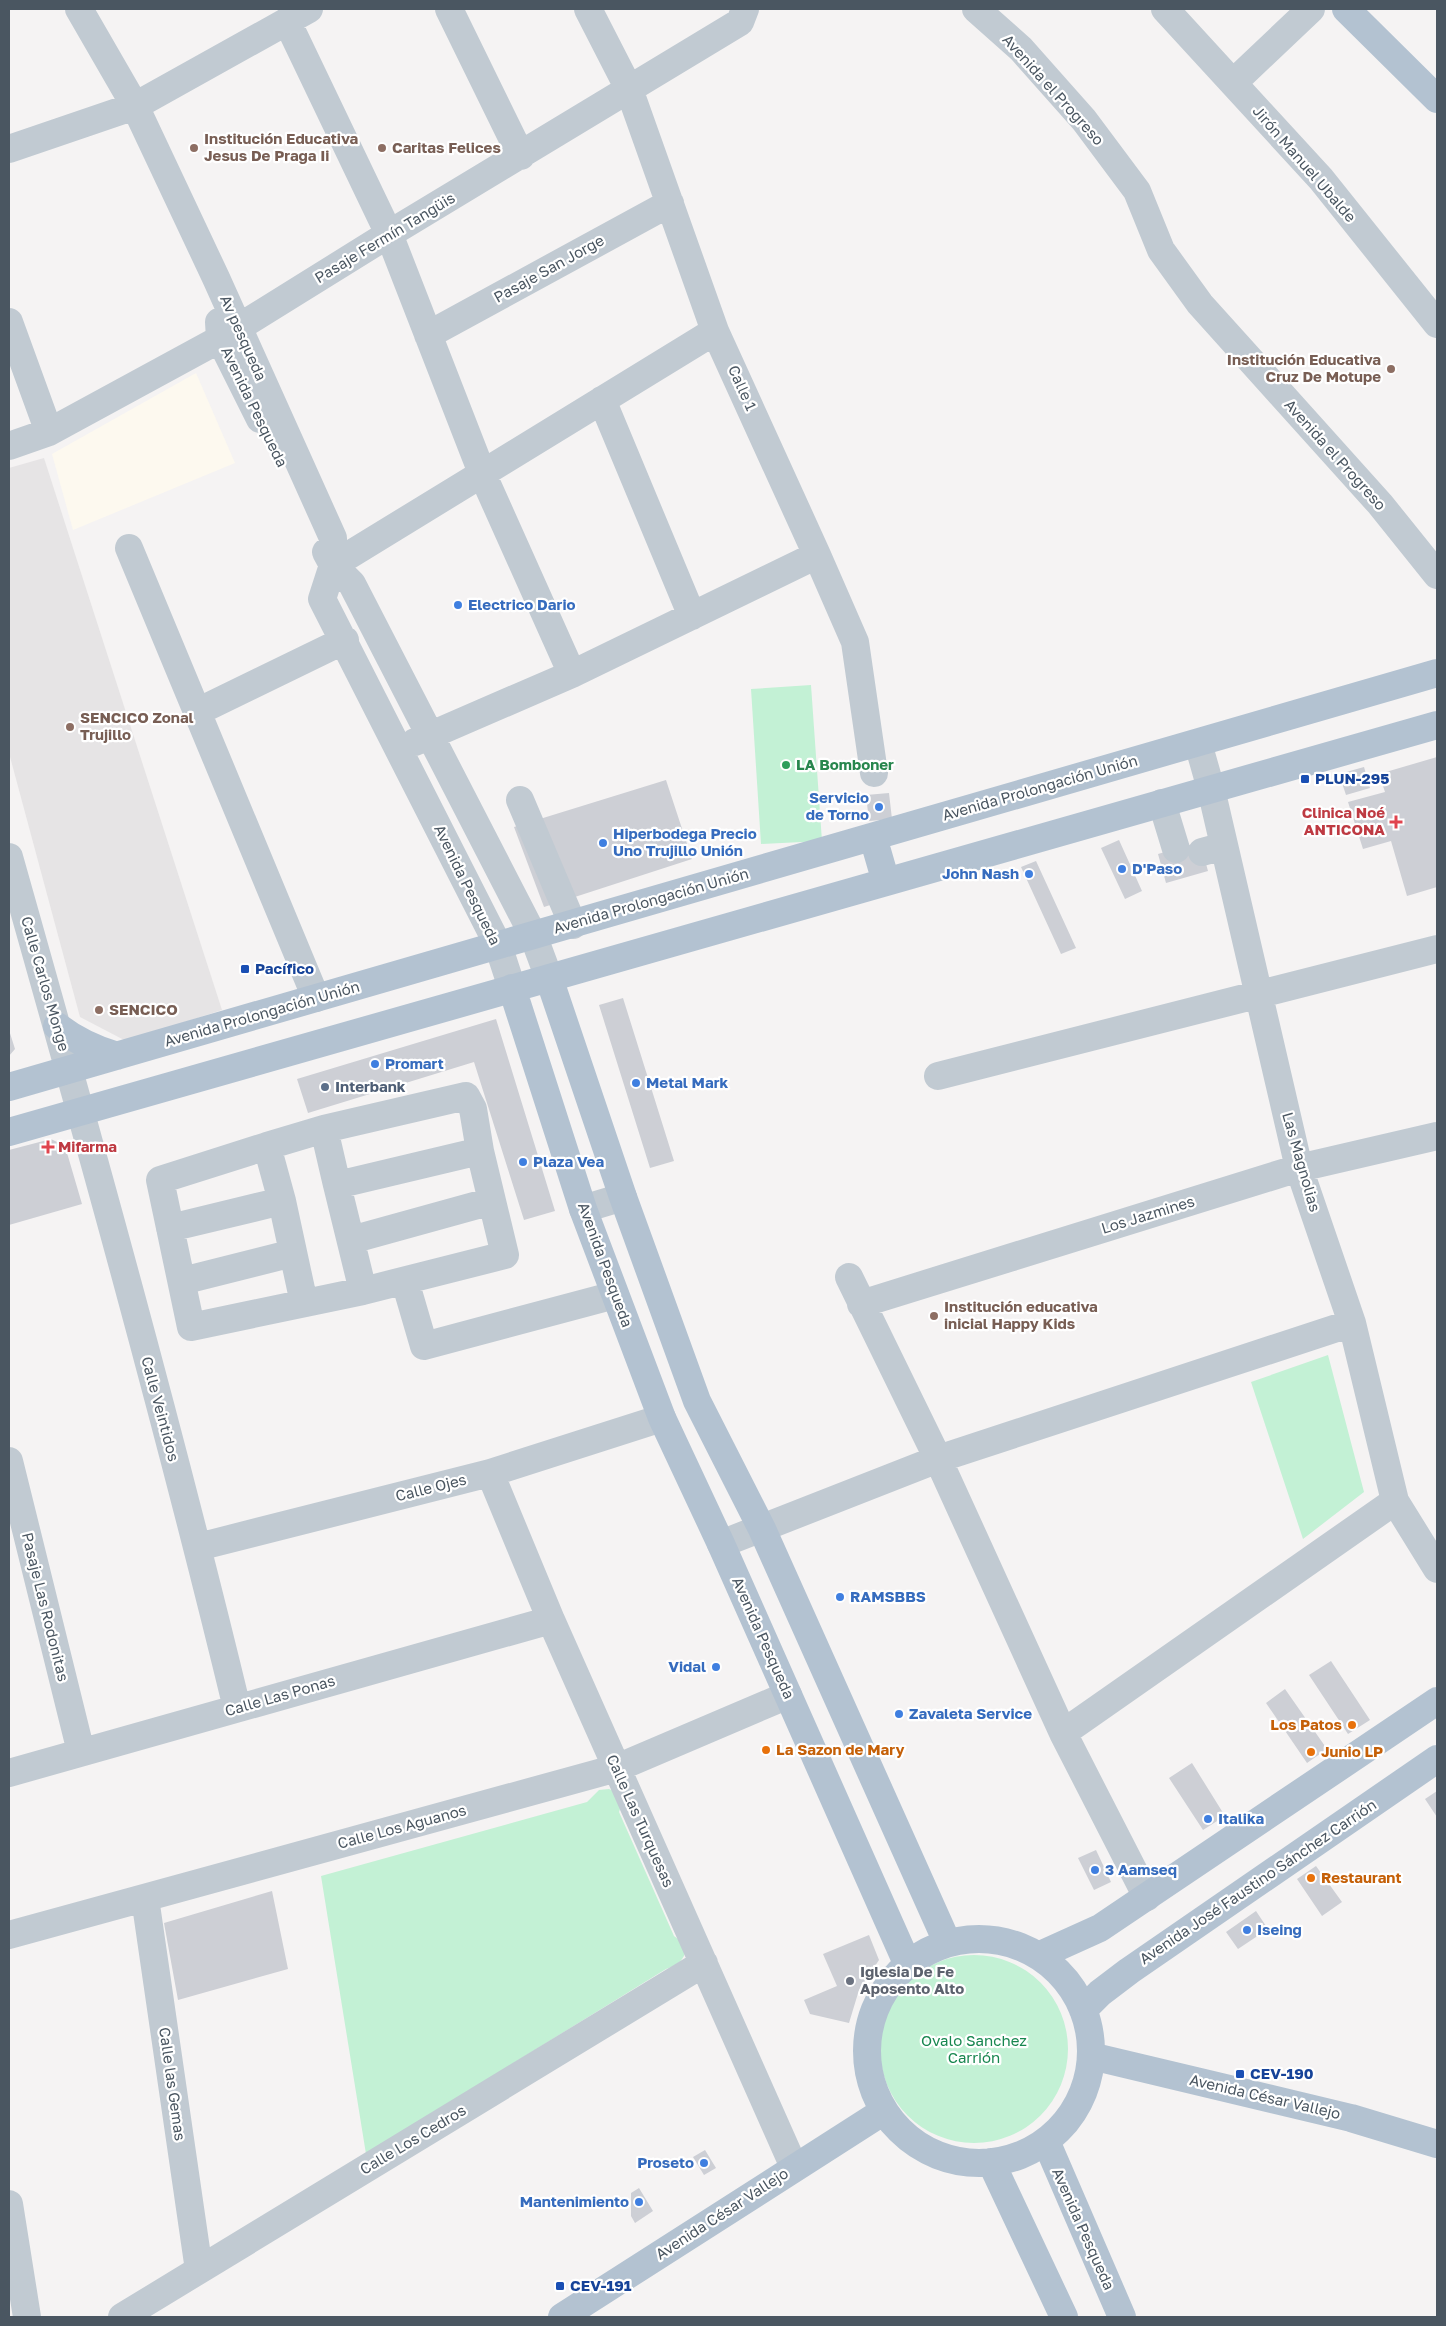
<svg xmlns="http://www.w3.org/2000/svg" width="1446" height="2326" viewBox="0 0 1446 2326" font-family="'Golos Text',sans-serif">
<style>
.commercial{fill:#fdf9ef}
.education{fill:#e6e4e5}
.green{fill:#c3f1d5}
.building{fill:#cdcfd5}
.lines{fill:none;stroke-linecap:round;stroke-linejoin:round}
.minor{stroke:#c1cad2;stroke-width:28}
.major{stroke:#b3c2d1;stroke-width:28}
.education-dot{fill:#8d6e63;stroke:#fff;stroke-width:2}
.shop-dot{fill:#3f7fe0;stroke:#fff;stroke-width:2}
.leisure-dot{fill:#2e9e5b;stroke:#fff;stroke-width:2}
.transit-dot{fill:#1a4fb4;stroke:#fff;stroke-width:2}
.health-dot{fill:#e0444e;stroke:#fff;stroke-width:2}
.service-dot{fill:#5c6f8a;stroke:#fff;stroke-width:2}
.food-dot{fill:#e8710a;stroke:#fff;stroke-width:2}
.worship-dot{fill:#6b7280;stroke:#fff;stroke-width:2}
.labels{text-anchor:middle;stroke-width:4.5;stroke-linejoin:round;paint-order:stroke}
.street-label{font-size:15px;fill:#4a5661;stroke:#fff}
.education-label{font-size:15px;font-weight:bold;fill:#785e54;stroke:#fff;text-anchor:start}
.shop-label{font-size:15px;font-weight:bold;fill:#366cbe;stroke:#fff;text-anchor:start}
.leisure-label{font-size:15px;font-weight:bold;fill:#27864d;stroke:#fff;text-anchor:start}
.transit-label{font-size:15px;font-weight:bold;fill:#164399;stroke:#fff;text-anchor:start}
.health-label{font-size:15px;font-weight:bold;fill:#be3a42;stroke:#fff;text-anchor:end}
.service-label{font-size:15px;font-weight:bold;fill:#4e5e75;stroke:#fff;text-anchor:start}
.food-label{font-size:15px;font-weight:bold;fill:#c56008;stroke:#fff;text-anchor:start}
.worship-label{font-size:15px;font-weight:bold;fill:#5b616d;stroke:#fff;text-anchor:start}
.park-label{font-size:15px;fill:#17864f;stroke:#fff}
</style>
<rect width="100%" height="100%" fill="#f5f3f3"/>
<!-- commercial -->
<path class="commercial" d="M 196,373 L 235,463 L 73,530 L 52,454 Z"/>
<!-- education -->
<path class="education" d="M 44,458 L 222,1010 L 126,1041 L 80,1017 L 9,753 L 9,468 Z"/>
<!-- green -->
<path class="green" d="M 811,685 L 822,841 L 761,844 L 751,689 Z
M 1328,1355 L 1364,1492 L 1303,1539 L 1251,1382 Z
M 609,1789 L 618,1793 L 622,1803 L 619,1812 L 674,1936 C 693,1949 685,1963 666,1969 L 366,2154 L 321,1876 L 587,1802 L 599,1790 Z
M880 2049a94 94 0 1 1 188 0a94 94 0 1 1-188 0Z"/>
<!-- building -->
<path class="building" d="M 1437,757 L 1437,887 L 1407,896 L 1391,841 L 1363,849 L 1348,802 L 1385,792 L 1379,774 Z
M 1364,767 L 1370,788 L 1346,795 L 1339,774 Z
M 666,780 L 692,859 L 544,907 L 514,827 Z
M 889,793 L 892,819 L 869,821 L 866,795 Z
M 1119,840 L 1142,891 L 1125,899 L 1101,848 Z
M 1200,842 L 1208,871 L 1166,883 L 1158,854 Z
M 1036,861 L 1076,948 L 1061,954 L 1021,867 Z
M 623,998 L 674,1161 L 650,1168 L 599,1005 Z
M 496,1019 L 555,1211 L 524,1220 L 474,1062 L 308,1113 L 297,1079 Z
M 9,1030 L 15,1049 L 9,1056 Z
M 51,1139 L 65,1146 L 82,1204 L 9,1225 L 9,1150 Z
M 1331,1661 L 1370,1720 L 1348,1734 L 1309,1675 Z
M 1285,1689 L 1327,1749 L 1307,1763 L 1266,1703 Z
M 1192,1763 L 1225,1816 L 1203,1830 L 1169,1778 Z
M 1437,1791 L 1437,1817 L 1425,1799 Z
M 1096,1850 L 1111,1882 L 1094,1890 L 1078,1858 Z
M 1316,1866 L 1342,1902 L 1322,1916 L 1297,1879 Z
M 272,1891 L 288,1969 L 178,2000 L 164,1923 Z
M 1256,1911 L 1268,1929 L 1238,1949 L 1226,1932 Z
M 869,1935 L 879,1960 L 859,1990 L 849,2023 L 810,2014 L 804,2000 L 837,1986 L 823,1954 Z
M 705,2150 L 716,2168 L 704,2175 L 693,2157 Z
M 639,2188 L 653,2211 L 635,2223 L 631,2216 L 631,2193 Z"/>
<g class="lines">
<!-- minor -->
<path class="minor" d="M 79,9 L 135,106 L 216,278 L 333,538 L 333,565 L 322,599 L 498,945 L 512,988
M 449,9 L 521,156
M 588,9 L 629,89 L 715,331 L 817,555 L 855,642 L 874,773
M 976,9 L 1021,49 L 1084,120 L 1137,191 L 1161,250 L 1200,304 L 1380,504 L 1437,575
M 1165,9 L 1321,179 L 1437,324
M 287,21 L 389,234 L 482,473 L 572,674
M 1233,83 L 1311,9
M 9,149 L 135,106 L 309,9
M 9,322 L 49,432
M 219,322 L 220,339 L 260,419
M 428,335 L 670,203
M 602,400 L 692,616
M 9,446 L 49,432 L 220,339 L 389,234 L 740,22 L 745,9
M 129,548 L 316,998
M 326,552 L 333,565 L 352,584 L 533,935 L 549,978
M 333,565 L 715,331
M 197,712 L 345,640
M 415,742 L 572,674 L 817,555
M 1198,743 L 1211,789 L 1299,1168 L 1352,1323 L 1395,1501 L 1437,1569
M 520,800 L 573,925
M 1162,803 L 1176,849
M 1202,852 L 1224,846
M 9,857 C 89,1140 168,1423 237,1708
M 938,1076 L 1437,949
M 267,1146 L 324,1129
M 337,1185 L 324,1129 L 466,1096 L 473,1109 L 480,1151
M 583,1209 L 623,1197
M 170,1228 L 282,1201
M 351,1240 L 492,1201
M 849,1277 L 938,1459 L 1063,1733 L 1147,1897
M 182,1281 L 293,1253
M 405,1281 L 424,1346 L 615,1295
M 304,1303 L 282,1201 L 267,1146 L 160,1180 L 191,1327 L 363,1291 L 505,1255 L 480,1151 L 337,1185 L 363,1291
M 861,1304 L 1299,1168 L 1437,1136
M 9,1461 L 81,1752
M 490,1473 L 551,1620 L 794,2167
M 721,1544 L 938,1459 L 1352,1323
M 198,1547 L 490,1473 L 662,1418
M 1063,1733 L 1395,1501
M 9,1773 L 551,1620
M 145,1898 L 199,2270
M 9,1935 L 617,1768 L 788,1695
M 9,2204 L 27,2317
M 122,2317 L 704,1963"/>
<!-- major -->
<path class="major" d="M 1346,9 L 1437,99
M 873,837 L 886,882
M 549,978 L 623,1197 L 697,1401 L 762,1529 L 947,1942
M 512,988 L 583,1209 L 662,1418 L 721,1544 L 907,1963
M 57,1026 C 76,1041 94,1049 117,1056
M 9,1087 L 1437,673
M 9,1132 L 1437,725
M867 2051a112 112 0 1 1 224 0a112 112 0 1 1-224 0Z
M 1038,1956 L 1100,1928 L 1437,1701
M 1083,2010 L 1100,1993 L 1129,1971 L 1437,1759
M 1091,2056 L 1351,2118 L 1437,2144
M 1046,2141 L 1122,2317
M 991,2162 L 1064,2317
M 562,2317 L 884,2111"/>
</g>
<!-- markers -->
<g class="education-dot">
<circle cx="194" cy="148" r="5"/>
<circle cx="382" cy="148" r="5"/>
<circle cx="1391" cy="369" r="5"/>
<circle cx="70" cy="727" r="5"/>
<circle cx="99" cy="1010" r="5"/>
<circle cx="934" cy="1316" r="5"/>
</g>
<g class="shop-dot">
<circle cx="458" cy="605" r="5"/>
<circle cx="879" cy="807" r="5"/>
<circle cx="603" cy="843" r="5"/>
<circle cx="1122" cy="869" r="5"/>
<circle cx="1029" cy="874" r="5"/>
<circle cx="375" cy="1064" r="5"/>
<circle cx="636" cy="1083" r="5"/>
<circle cx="523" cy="1162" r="5"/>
<circle cx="840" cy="1597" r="5"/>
<circle cx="716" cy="1667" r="5"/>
<circle cx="899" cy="1714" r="5"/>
<circle cx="1208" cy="1819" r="5"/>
<circle cx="1095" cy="1870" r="5"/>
<circle cx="1247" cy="1930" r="5"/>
<circle cx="704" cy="2163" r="5"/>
<circle cx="639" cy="2202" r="5"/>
</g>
<circle class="leisure-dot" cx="786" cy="765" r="5"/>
<g class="transit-dot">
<rect x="1300" y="774" width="10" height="10" rx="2.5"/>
<rect x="240" y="964" width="10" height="10" rx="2.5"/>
<rect x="1235" y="2069" width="10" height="10" rx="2.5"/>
<rect x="555" y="2281" width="10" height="10" rx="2.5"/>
</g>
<g class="health-dot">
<path d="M1393.5 814.5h5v5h5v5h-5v5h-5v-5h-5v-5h5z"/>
<path d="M45.5 1139.5h5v5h5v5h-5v5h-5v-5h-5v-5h5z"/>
</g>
<circle class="service-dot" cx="325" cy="1087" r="5"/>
<g class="food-dot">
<circle cx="1352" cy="1725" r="5"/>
<circle cx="766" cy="1750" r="5"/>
<circle cx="1311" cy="1752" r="5"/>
<circle cx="1311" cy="1878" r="5"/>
</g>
<circle class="worship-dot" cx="850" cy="1981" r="5"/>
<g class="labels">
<!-- street labels -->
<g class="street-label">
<text transform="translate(1053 90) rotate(48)" y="5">Avenida el Progreso</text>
<text transform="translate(1304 164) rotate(49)" y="5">Jirón Manuel Ubalde</text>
<text transform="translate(385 238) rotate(-31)" y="5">Pasaje Fermín Tangüis</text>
<text transform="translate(549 269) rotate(-29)" y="5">Pasaje San Jorge</text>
<text transform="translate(243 338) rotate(66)" y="5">Av pesqueda</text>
<text transform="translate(742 388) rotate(66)" y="5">Calle 1</text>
<text transform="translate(254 407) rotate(64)" y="5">Avenida Pesqueda</text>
<text transform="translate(1335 455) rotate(48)" y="5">Avenida el Progreso</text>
<text transform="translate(1040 788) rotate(-16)" y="5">Avenida Prolongación Unión</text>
<text transform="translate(467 885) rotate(64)" y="5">Avenida Pesqueda</text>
<text transform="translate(651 901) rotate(-16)" y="5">Avenida Prolongación Unión</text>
<text transform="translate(45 984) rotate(74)" y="5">Calle Carlos Monge</text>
<text transform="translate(262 1014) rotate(-16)" y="5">Avenida Prolongación Unión</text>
<text transform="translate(1301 1162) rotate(74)" y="5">Las Magnolias</text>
<text transform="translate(1148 1215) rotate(-17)" y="5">Los Jazmines</text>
<text transform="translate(605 1265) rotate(70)" y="5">Avenida Pesqueda</text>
<text transform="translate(160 1409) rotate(75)" y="5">Calle Veintidos</text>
<text transform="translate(431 1488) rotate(-14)" y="5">Calle Ojes</text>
<text transform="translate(45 1607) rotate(76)" y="5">Pasaje Las Rodonitas</text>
<text transform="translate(763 1638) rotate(66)" y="5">Avenida Pesqueda</text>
<text transform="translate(280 1696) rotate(-16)" y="5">Calle Las Ponas</text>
<text transform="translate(640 1821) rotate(66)" y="5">Calle Las Turquesas</text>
<text transform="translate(402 1827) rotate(-15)" y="5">Calle Los Aguanos</text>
<text transform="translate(1258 1882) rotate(-34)" y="5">Avenida José Faustino Sánchez Carrión</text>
<text transform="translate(172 2084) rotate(82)" y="5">Calle las Gemas</text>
<text transform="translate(1265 2097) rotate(13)" y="5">Avenida César Vallejo</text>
<text transform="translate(413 2140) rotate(-31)" y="5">Calle Los Cedros</text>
<text transform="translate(722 2214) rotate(-33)" y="5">Avenida César Vallejo</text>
<text transform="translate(1083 2229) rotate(66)" y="5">Avenida Pesqueda</text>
</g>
<!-- education labels -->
<g class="education-label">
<text x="204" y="144">Institución Educativa<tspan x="204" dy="17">Jesus De Praga Ii</tspan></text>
<text x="392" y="153">Caritas Felices</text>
<text x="1381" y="365" text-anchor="end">Institución Educativa<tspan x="1381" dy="17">Cruz De Motupe</tspan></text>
<text x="80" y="723">SENCICO Zonal<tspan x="80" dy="17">Trujillo</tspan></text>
<text x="109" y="1015">SENCICO</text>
<text x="944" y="1312">Institución educativa<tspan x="944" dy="17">inicial Happy Kids</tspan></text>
</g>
<!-- shop labels -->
<g class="shop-label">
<text x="468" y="610">Electrico Dario</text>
<text x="869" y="803" text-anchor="end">Servicio<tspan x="869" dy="17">de Torno</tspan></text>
<text x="613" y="839">Hiperbodega Precio<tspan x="613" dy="17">Uno Trujillo Unión</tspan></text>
<text x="1132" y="874">D'Paso</text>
<text x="1019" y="879" text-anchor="end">John Nash</text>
<text x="385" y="1069">Promart</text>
<text x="646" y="1088">Metal Mark</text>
<text x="533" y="1167">Plaza Vea</text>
<text x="850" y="1602">RAMSBBS</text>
<text x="706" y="1672" text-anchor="end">Vidal</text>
<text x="909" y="1719">Zavaleta Service</text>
<text x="1218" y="1824">Italika</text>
<text x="1105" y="1875">3 Aamseq</text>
<text x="1257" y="1935">Iseing</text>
<text x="694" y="2168" text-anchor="end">Proseto</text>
<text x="629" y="2207" text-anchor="end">Mantenimiento</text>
</g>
<!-- leisure labels -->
<g class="leisure-label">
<text x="796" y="770">LA Bomboner</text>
</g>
<!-- transit labels -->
<g class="transit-label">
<text x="1315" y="784">PLUN-295</text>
<text x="255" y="974">Pacífico</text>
<text x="1250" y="2079">CEV-190</text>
<text x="570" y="2291">CEV-191</text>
</g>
<!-- health labels -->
<g class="health-label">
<text x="1385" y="818">Clinica Noé<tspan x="1385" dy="17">ANTICONA</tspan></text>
<text x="58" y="1152" text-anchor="start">Mifarma</text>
</g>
<!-- service labels -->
<g class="service-label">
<text x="335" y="1092">Interbank</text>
</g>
<!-- food labels -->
<g class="food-label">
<text x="1342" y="1730" text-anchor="end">Los Patos</text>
<text x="776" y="1755">La Sazon de Mary</text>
<text x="1321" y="1757">Junio LP</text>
<text x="1321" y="1883">Restaurant</text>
</g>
<!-- worship labels -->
<g class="worship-label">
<text x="860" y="1977">Iglesia De Fe<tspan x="860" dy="17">Aposento Alto</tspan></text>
</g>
<!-- park labels -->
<g class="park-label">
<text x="974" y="2046">Ovalo Sanchez<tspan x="974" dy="17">Carrión</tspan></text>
</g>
</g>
<!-- border -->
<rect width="1446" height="2326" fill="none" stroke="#4a5661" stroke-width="20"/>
</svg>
